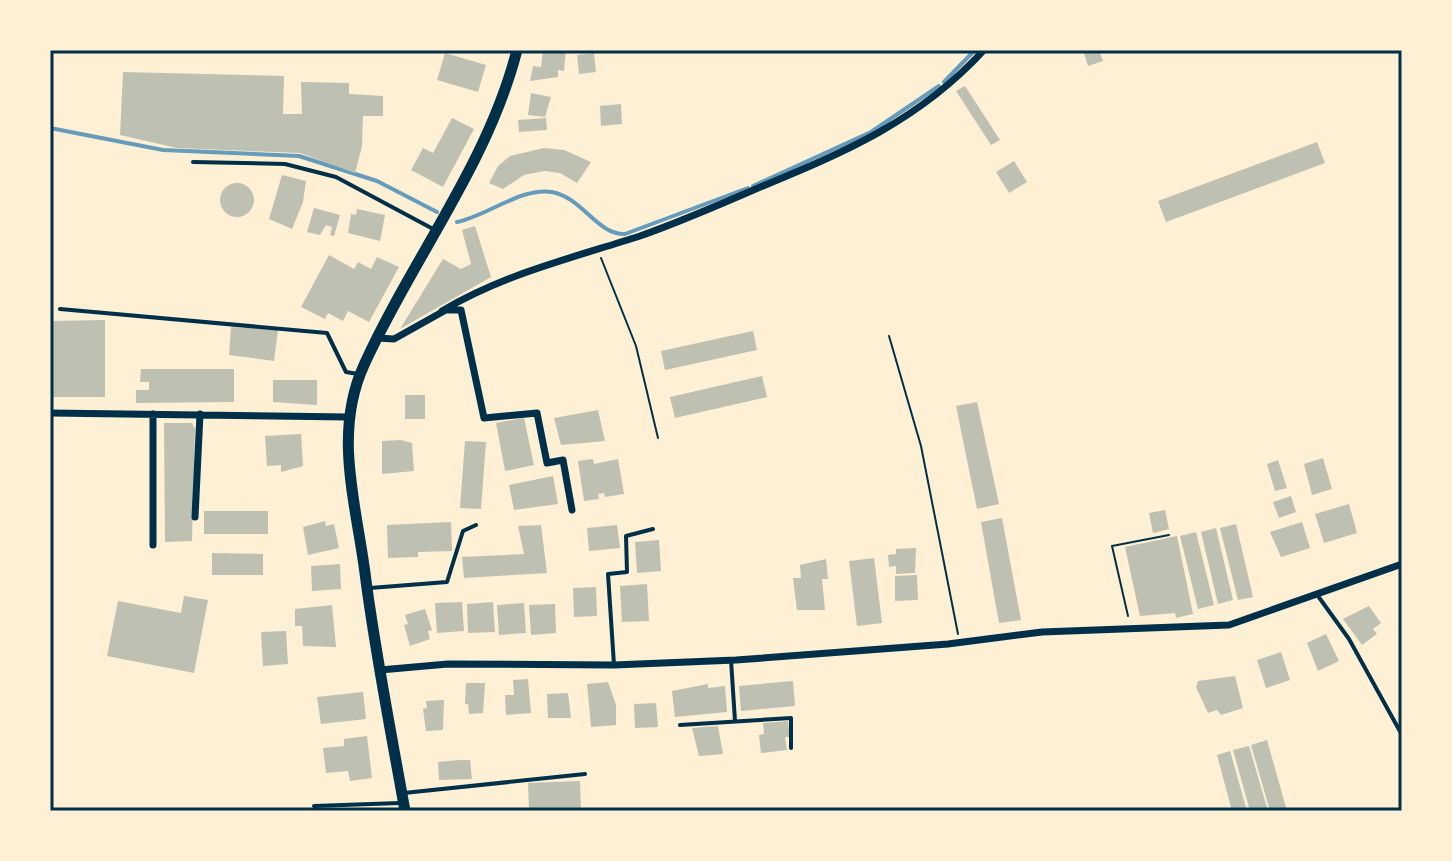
<svg xmlns="http://www.w3.org/2000/svg" width="1452" height="861" viewBox="0 0 1452 861" font-family="'Roboto Condensed',sans-serif">
<style>
.lines{fill:none;stroke-linecap:round;stroke-linejoin:round}
.stream{stroke:#669bbc;stroke-width:4}
.building{fill:#bec0b2}
.path{stroke:#003049;stroke-width:2}
.service{stroke:#003049;stroke-width:4}
.minor{stroke:#003049;stroke-width:7}
.primary{stroke:#003049;stroke-width:11}
.neatline{fill:none;stroke:#003049;stroke-width:3}
</style>
<rect width="100%" height="100%" fill="#fdf0d5"/>
<g class="lines">
<!-- stream -->
<path class="stream" d="M 944,82 L 975,50
M 50,128 L 163,150 L 299,156 L 377,181 L 437,212
M 753,186 L 871,132 L 939,86
M 457,222 C 487,216 521,187 552,192 C 583,198 597,235 625,234 L 748,188"/>
</g>
<!-- building -->
<path class="building" d="M 543,50 L 566,50 L 564,71 L 558,70 L 558,77 L 530,81 L 533,66 L 541,67 Z
M 1083,50 L 1099,50 L 1103,61 L 1088,66 Z
M 445,53 L 486,65 L 478,92 L 437,80 Z
M 594,53 L 596,72 L 579,74 L 577,55 Z
M 123,72 L 284,76 L 283,114 L 302,114 L 301,82 L 349,83 L 349,94 L 383,96 L 383,116 L 363,116 L 362,146 L 355,173 L 300,153 L 177,148 L 120,135 Z
M 965,86 L 1000,140 L 991,145 L 956,91 Z
M 531,93 L 551,97 L 545,117 L 528,115 Z
M 621,104 L 622,124 L 601,126 L 600,106 Z
M 452,118 L 474,129 L 443,187 L 411,170 L 423,148 L 433,153 Z
M 546,118 L 547,130 L 519,132 L 518,120 Z
M 1317,142 L 1325,163 L 1166,222 L 1158,201 Z
M 544,148 L 564,150 L 591,162 L 577,183 L 560,173 L 544,171 L 524,175 L 503,189 L 489,183 L 498,166 L 510,156 Z
M 1014,161 L 1027,182 L 1009,193 L 996,172 Z
M 282,175 L 306,181 L 303,202 L 292,229 L 269,219 Z
M220 200a17 17 0 1 1 34 0a17 17 0 1 1-34 0Z
M 314,208 L 340,215 L 334,236 L 330,235 L 332,227 L 326,225 L 320,235 L 307,232 Z
M 357,209 L 385,215 L 380,241 L 348,233 L 351,214 L 356,215 Z
M 475,226 L 491,277 L 400,329 L 443,259 L 461,269 L 471,264 L 462,230 Z
M 329,255 L 354,269 L 358,262 L 371,269 L 377,257 L 399,267 L 369,322 L 348,311 L 343,321 L 328,313 L 325,319 L 301,307 Z
M 105,320 L 105,397 L 50,397 L 50,321 Z
M 231,327 L 278,330 L 274,361 L 229,355 Z
M 753,331 L 757,350 L 665,370 L 661,351 Z
M 141,369 L 234,369 L 234,402 L 136,403 L 136,390 L 149,390 L 149,382 L 140,382 Z
M 762,376 L 767,397 L 675,418 L 670,397 Z
M 273,380 L 317,380 L 317,405 L 273,402 Z
M 405,395 L 425,395 L 425,419 L 405,419 Z
M 977,402 L 999,504 L 977,509 L 956,406 Z
M 598,410 L 605,441 L 561,445 L 554,418 Z
M 524,418 L 534,465 L 505,471 L 496,423 Z
M 164,423 L 192,423 L 195,429 L 192,541 L 165,542 Z
M 301,434 L 303,466 L 281,472 L 281,465 L 267,466 L 265,436 Z
M 401,440 L 412,443 L 414,471 L 382,474 L 382,441 Z
M 465,441 L 486,442 L 481,509 L 460,508 Z
M 1323,458 L 1332,489 L 1312,495 L 1304,464 Z
M 593,459 L 594,464 L 618,459 L 624,494 L 605,497 L 604,493 L 598,494 L 599,499 L 584,501 L 578,461 Z
M 1278,460 L 1287,488 L 1275,491 L 1267,464 Z
M 553,476 L 558,504 L 514,510 L 509,485 Z
M 1291,496 L 1296,512 L 1279,518 L 1273,502 Z
M 1349,504 L 1357,533 L 1324,543 L 1315,514 Z
M 1165,510 L 1169,529 L 1153,533 L 1149,513 Z
M 204,511 L 268,511 L 268,534 L 204,534 Z
M 1002,518 L 1021,620 L 999,623 L 981,522 Z
M 325,521 L 326,526 L 334,524 L 339,548 L 308,555 L 303,527 Z
M 451,522 L 452,551 L 418,552 L 418,557 L 388,558 L 387,525 Z
M 1302,522 L 1310,548 L 1281,557 L 1270,532 Z
M 1236,524 L 1253,597 L 1238,600 L 1220,528 Z
M 541,525 L 547,573 L 464,578 L 462,557 L 524,554 L 518,526 Z
M 617,525 L 620,548 L 589,551 L 587,528 Z
M 1216,528 L 1233,600 L 1218,604 L 1201,532 Z
M 1196,532 L 1214,605 L 1198,609 L 1180,536 Z
M 1177,536 L 1193,614 L 1176,618 L 1175,613 L 1140,616 L 1125,547 Z
M 659,540 L 661,571 L 637,573 L 635,542 Z
M 916,548 L 915,573 L 896,574 L 896,566 L 889,567 L 888,555 L 896,554 L 896,549 Z
M 212,553 L 263,554 L 263,575 L 212,575 Z
M 874,558 L 882,623 L 857,626 L 849,561 Z
M 826,559 L 828,579 L 822,579 L 825,610 L 797,610 L 793,578 L 801,578 L 800,565 Z
M 340,564 L 341,589 L 312,591 L 311,566 Z
M 917,575 L 918,600 L 895,601 L 895,576 Z
M 647,584 L 649,621 L 622,622 L 620,586 Z
M 596,587 L 597,616 L 574,617 L 573,588 Z
M 184,596 L 208,600 L 194,673 L 107,656 L 118,601 L 181,613 Z
M 462,602 L 464,631 L 437,633 L 435,603 Z
M 493,602 L 495,632 L 468,633 L 467,604 Z
M 524,603 L 526,633 L 499,635 L 497,605 Z
M 555,604 L 556,633 L 531,635 L 529,605 Z
M 332,605 L 336,647 L 303,646 L 302,626 L 295,626 L 295,609 Z
M 1369,606 L 1381,623 L 1373,629 L 1377,634 L 1362,645 L 1343,619 Z
M 425,609 L 432,630 L 428,631 L 430,639 L 410,646 L 404,625 L 408,624 L 405,615 Z
M 286,631 L 288,664 L 263,666 L 261,632 Z
M 1326,634 L 1339,661 L 1318,671 L 1307,643 Z
M 1281,652 L 1290,680 L 1266,688 L 1257,660 Z
M 1235,676 L 1243,708 L 1221,715 L 1217,710 L 1208,713 L 1196,687 L 1198,681 Z
M 528,679 L 531,713 L 506,715 L 505,695 L 514,695 L 513,680 Z
M 793,681 L 795,706 L 741,711 L 739,686 Z
M 608,682 L 616,705 L 616,725 L 591,727 L 587,684 Z
M 466,683 L 485,683 L 483,713 L 469,714 L 468,704 L 465,704 Z
M 708,684 L 708,688 L 725,686 L 727,712 L 675,717 L 672,691 Z
M 363,692 L 366,719 L 321,724 L 317,697 Z
M 568,693 L 571,718 L 548,718 L 547,694 Z
M 444,700 L 443,730 L 426,731 L 423,709 L 427,708 L 426,701 Z
M 656,703 L 658,727 L 635,728 L 634,704 Z
M 788,721 L 790,737 L 785,737 L 787,750 L 761,753 L 759,735 L 764,734 L 763,723 Z
M 718,726 L 723,754 L 699,756 L 692,728 Z
M 367,736 L 372,778 L 350,781 L 348,771 L 326,773 L 323,748 L 344,746 L 344,739 Z
M 1267,740 L 1287,811 L 1270,811 L 1251,745 Z
M 1249,746 L 1268,811 L 1250,811 L 1233,750 Z
M 1230,751 L 1247,811 L 1232,811 L 1217,755 Z
M 460,760 L 470,760 L 472,779 L 439,780 L 438,762 Z
M 580,781 L 581,811 L 529,811 L 528,783 Z"/>
<g class="lines">
<!-- path -->
<path class="path" d="M 601,258 L 636,346 L 658,438
M 889,336 L 921,446 L 958,634
M 1128,616 L 1112,546 L 1169,535"/>
<!-- service -->
<path class="service" d="M 193,162 L 285,164 L 336,177 L 435,230
M 60,309 L 327,333 L 346,372 L 358,374
M 370,588 L 447,582 L 463,531 L 476,525
M 1318,596 L 1349,639 L 1402,735
M 731,660 L 735,721
M 614,665 L 608,574 L 627,572 L 626,536 L 653,529
M 680,725 L 791,718 L 791,748
M 404,793 L 585,774
M 314,806 L 400,803"/>
<!-- minor -->
<path class="minor" d="M 448,310 L 461,310 L 484,418 L 537,413 L 547,463 L 563,460 L 572,510
M 442,311 C 504,274 572,258 640,236 C 680,222 719,205 758,188 C 845,152 919,121 984,50
M 378,338 L 394,339 L 444,311
M 50,413 L 348,417
M 153,414 L 153,545
M 195,517 L 200,414
M 380,670 L 448,664 L 614,665 L 736,660 L 948,644 L 1042,632 L 1229,625 L 1402,564"/>
<!-- primary -->
<path class="primary" d="M 405,811 C 391,732 375,652 365,573 C 356,503 333,433 364,365 C 412,259 488,164 517,50"/>
</g>
<!-- border -->
<rect width="1452" height="861" fill="none" stroke="#fdf0d5" stroke-width="104"/>
<rect x="52" y="52" width="1348" height="757" class="neatline"/>
</svg>
